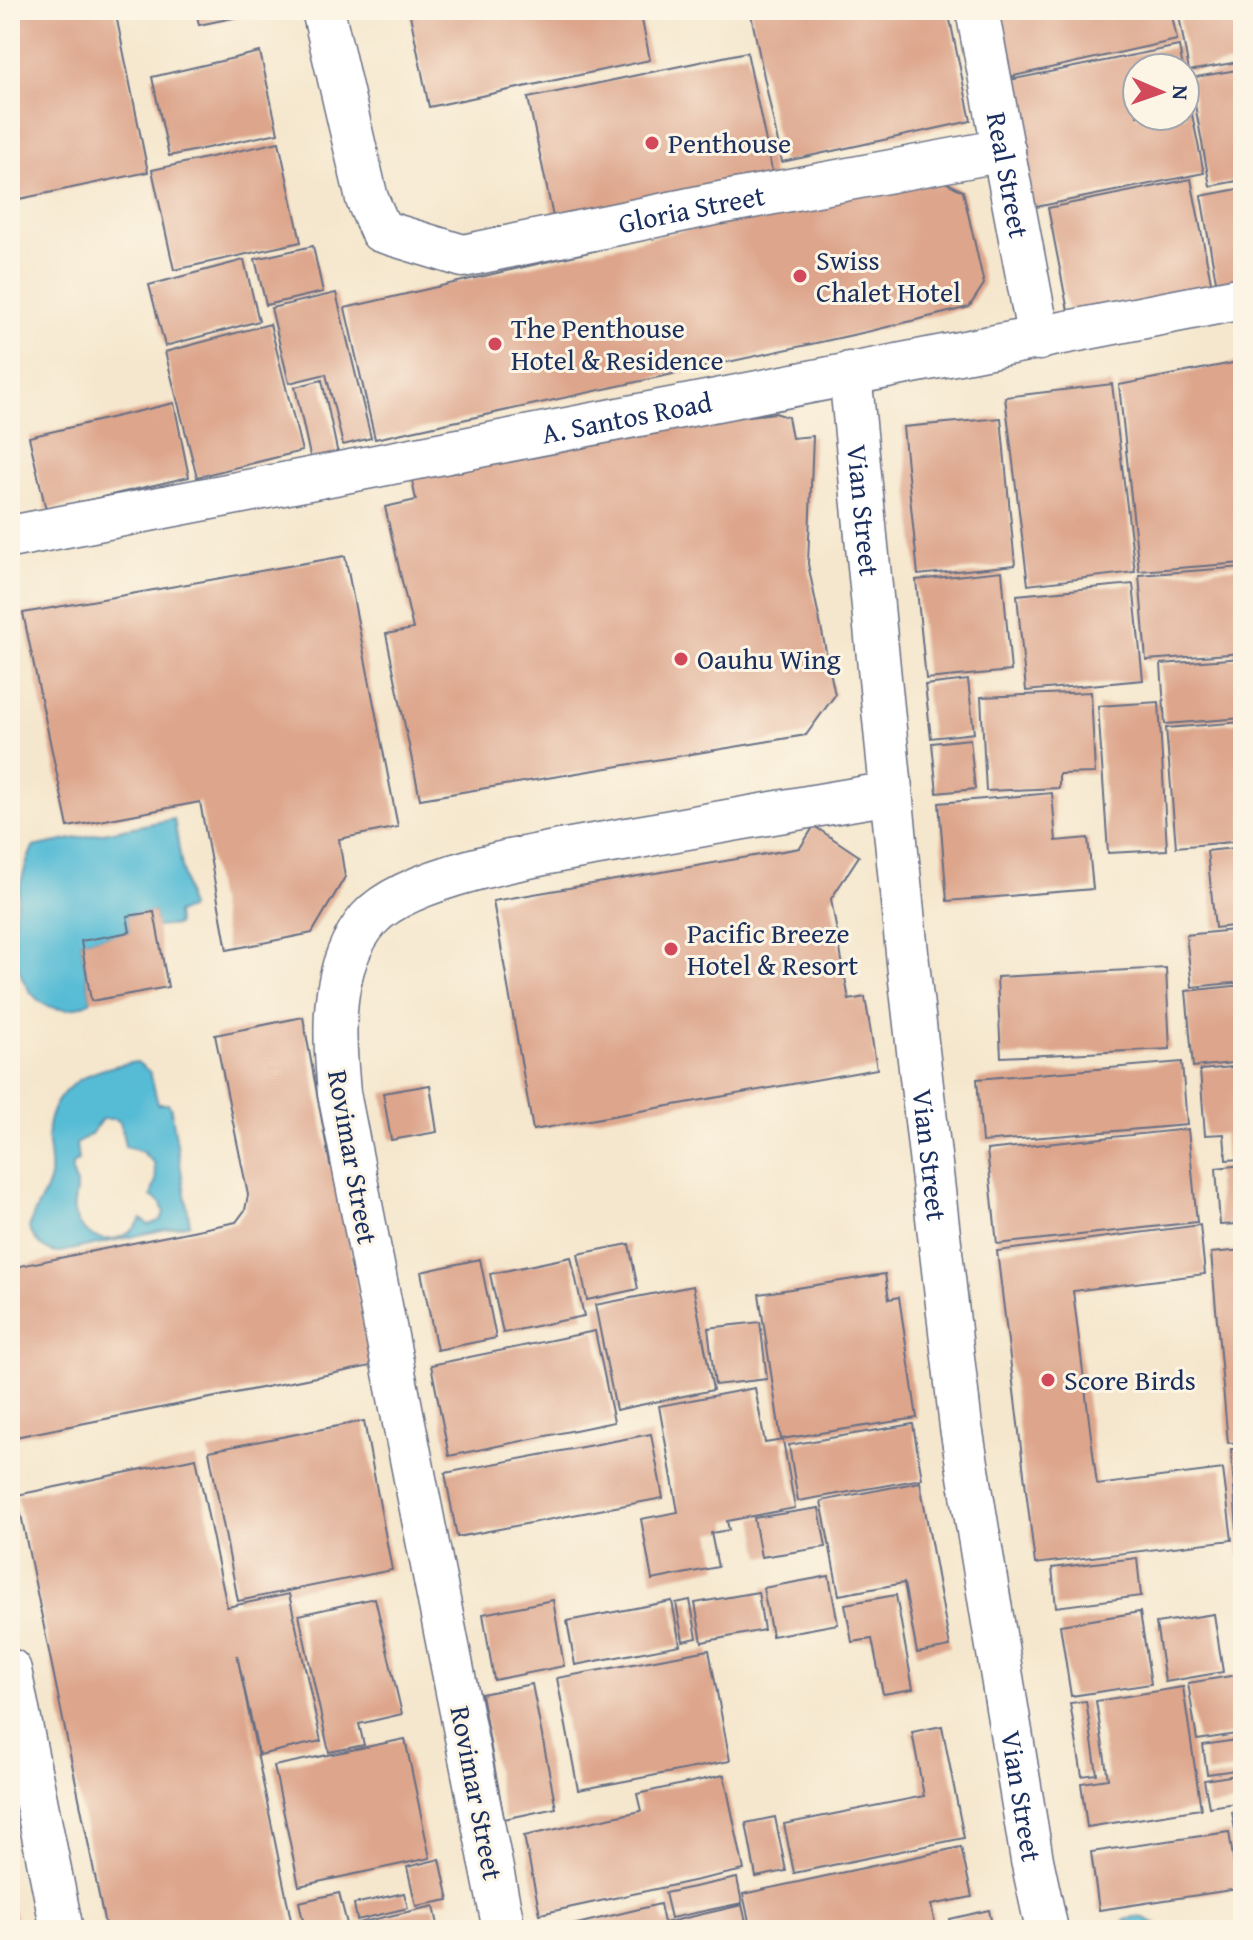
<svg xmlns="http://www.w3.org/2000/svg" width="1253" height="1940" viewBox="0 0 1253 1940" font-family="'Gentium Book Plus',serif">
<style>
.water{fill:#57bcd5;stroke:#39769a;stroke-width:2;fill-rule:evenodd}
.building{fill:#dda68c}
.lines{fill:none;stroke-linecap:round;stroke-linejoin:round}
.street-casing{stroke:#676f85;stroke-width:45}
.street{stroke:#fff;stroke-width:42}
.poi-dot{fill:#d1495b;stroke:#fcf5e5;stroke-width:3}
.labels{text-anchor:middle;stroke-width:6;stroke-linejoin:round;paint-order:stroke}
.poi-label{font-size:28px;fill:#1b2f5e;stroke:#fcf5e5;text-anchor:start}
.street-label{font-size:28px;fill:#1b2f5e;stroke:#fcf5e5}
</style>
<rect width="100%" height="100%" fill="#fcf5e5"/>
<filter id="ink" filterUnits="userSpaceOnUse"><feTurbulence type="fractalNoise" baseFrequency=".0125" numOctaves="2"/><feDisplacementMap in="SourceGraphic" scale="16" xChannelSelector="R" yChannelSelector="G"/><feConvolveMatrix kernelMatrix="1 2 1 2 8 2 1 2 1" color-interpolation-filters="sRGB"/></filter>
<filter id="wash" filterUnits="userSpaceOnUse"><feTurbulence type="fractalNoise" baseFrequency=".006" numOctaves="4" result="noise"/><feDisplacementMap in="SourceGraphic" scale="32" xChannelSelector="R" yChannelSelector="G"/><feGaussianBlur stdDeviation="1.8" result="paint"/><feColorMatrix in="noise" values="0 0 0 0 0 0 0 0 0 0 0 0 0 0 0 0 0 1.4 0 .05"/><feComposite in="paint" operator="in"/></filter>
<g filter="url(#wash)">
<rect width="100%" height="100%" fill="#f5e7cd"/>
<!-- water -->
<path class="water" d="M 174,819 L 189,909 L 176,913 L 177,925 L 156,927 L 154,912 L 128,916 L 130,932 L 81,941 L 91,1001 C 78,1010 59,1012 44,1004 C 0,976 13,892 33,847 Z
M 137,1062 L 150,1072 L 158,1104 L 168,1104 L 171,1108 L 190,1224 L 57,1253 C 42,1250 36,1242 29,1229 C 32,1210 47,1196 50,1177 C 52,1161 46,1144 48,1127 C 55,1082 97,1067 137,1062 ZM 102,1119 L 115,1119 L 120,1122 L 125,1146 L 142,1152 L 154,1163 L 156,1180 L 151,1196 L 161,1203 L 164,1213 L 161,1220 L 149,1225 L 141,1219 C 126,1248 81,1246 74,1212 C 72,1203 77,1195 76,1186 C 76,1176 69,1174 73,1163 L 78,1161 L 76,1144 L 91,1134 Z
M 1134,1917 L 1144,1918 L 1169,1930 L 1117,1930 L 1125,1920 Z"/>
<g id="blocks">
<!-- building -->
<path class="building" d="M 10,10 L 115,10 L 148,172 L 10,201 Z
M 196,10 L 251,10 L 252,14 L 199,25 Z
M 409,10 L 640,10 L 650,60 L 429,107 Z
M 750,10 L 948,10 L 971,121 L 782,162 Z
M 991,10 L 1171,10 L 1177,40 L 1005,78 Z
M 1178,10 L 1243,10 L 1243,61 L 1189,71 Z
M 1179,46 L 1183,68 L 1137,68 L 1137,116 L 1185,116 L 1186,85 L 1204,173 L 1031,208 L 1005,81 Z
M 260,52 L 278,133 L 169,156 L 152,77 Z
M 747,52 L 776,189 L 557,236 L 528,98 Z
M 1243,69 L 1243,180 L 1210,186 L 1190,78 Z
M 279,142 L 301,242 L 174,270 L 152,170 Z
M 937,178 L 963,191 L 984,284 L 969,307 L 871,331 L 375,439 L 345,308 L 672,233 Z
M 1191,179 L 1213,292 L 1070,321 L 1048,208 Z
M 1238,189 L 1243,218 L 1243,282 L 1217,287 L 1201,196 Z
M 313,246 L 323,292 L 266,305 L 255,259 Z
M 244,260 L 259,321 L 165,346 L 149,285 Z
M 336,293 L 371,438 L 343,445 L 326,374 L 289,383 L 271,308 Z
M 270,324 L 302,451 L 197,477 L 165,352 Z
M 1243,361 L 1243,563 L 1139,571 L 1119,385 Z
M 322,380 L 339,459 L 312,465 L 295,387 Z
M 1112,384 L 1135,572 L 1028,585 L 1005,397 Z
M 174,403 L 189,477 L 46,510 L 29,437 Z
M 740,410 L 742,417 L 775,413 L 788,417 L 792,438 L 813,436 L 808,564 L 835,695 L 806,735 L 420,799 L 386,634 L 413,629 L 385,507 L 416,500 L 409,466 Z
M 1001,418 L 1015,565 L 918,575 L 903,427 Z
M 345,556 L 398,827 L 339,839 L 345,877 L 312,933 L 227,950 L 200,802 L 68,827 L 23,613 Z
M 1243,567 L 1243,653 L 1146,660 L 1139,575 Z
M 1002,571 L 1011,671 L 926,679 L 916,580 Z
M 1133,584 L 1143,680 L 1026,691 L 1017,595 Z
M 1243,658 L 1243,718 L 1165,724 L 1161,664 Z
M 968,680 L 974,733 L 931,738 L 925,685 Z
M 1091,692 L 1095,773 L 1059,774 L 1059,788 L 986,791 L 981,697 Z
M 1159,702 L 1167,850 L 1108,853 L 1098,706 Z
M 1243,722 L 1243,841 L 1176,847 L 1166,728 Z
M 970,739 L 975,789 L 937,793 L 932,743 Z
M 1052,793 L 1056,841 L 1088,838 L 1093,889 L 947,901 L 939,803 Z
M 814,826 L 859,856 L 831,899 L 849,1000 L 865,997 L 877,1069 L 533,1130 L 493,901 L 800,848 Z
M 1243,847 L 1243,925 L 1215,928 L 1207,851 Z
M 154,912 L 168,987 L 91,1001 L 81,941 L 130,932 L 127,916 Z
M 1243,929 L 1243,982 L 1192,987 L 1186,935 Z
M 1166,968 L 1170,1049 L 1001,1057 L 997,977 Z
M 1243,985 L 1243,1062 L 1193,1067 L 1186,991 Z
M 303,1017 L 330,1165 L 337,1172 L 371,1366 L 10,1438 L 10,1268 L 236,1222 L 245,1210 L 248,1195 L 215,1035 Z
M 1182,1062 L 1187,1125 L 982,1142 L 977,1079 Z
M 1243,1066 L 1243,1159 L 1226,1160 L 1224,1134 L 1205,1135 L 1200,1070 Z
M 430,1085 L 437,1132 L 391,1140 L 383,1093 Z
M 1188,1129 L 1197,1222 L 997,1244 L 987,1150 Z
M 1243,1165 L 1243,1231 L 1241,1231 L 1240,1224 L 1220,1225 L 1216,1168 Z
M 1200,1225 L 1205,1274 L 1073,1291 L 1097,1485 L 1223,1469 L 1232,1540 L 1035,1564 L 997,1251 Z
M 629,1244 L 638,1289 L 587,1300 L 578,1254 Z
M 1243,1250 L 1243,1442 L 1228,1443 L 1211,1253 Z
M 571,1257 L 584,1316 L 503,1333 L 490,1274 Z
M 480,1259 L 496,1338 L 437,1350 L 421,1272 Z
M 885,1274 L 889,1299 L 899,1297 L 917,1418 L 781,1439 L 759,1294 Z
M 693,1286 L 713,1390 L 616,1410 L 595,1305 Z
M 760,1322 L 767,1379 L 715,1385 L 708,1328 Z
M 595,1331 L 614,1422 L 449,1456 L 431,1365 Z
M 755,1388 L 765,1443 L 783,1440 L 795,1508 L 727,1521 L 729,1530 L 711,1533 L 718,1567 L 652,1580 L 641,1519 L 678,1512 L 659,1406 Z
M 364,1421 L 392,1570 L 238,1601 L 209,1451 Z
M 913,1424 L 922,1479 L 798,1501 L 789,1445 Z
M 651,1434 L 663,1498 L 457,1537 L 445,1473 Z
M 1231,1449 L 1243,1449 L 1243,1557 L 1239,1557 Z
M 196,1458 L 227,1607 L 289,1594 L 321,1741 L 259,1755 L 237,1655 L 293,1930 L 106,1930 L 17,1495 Z
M 920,1482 L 950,1647 L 917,1653 L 904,1583 L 839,1595 L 821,1501 Z
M 819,1508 L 826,1547 L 761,1557 L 754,1518 Z
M 1137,1558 L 1141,1596 L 1056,1607 L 1052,1568 Z
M 829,1576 L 838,1624 L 772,1636 L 763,1588 Z
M 758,1592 L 764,1630 L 702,1642 L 695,1603 Z
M 896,1595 L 913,1689 L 883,1694 L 872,1639 L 852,1642 L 845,1604 Z
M 375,1598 L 402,1714 L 359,1724 L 364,1745 L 329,1752 L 299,1615 Z
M 553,1600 L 564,1666 L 494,1680 L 483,1614 Z
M 690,1600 L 697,1638 L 683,1641 L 676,1603 Z
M 672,1601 L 680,1645 L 575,1665 L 567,1621 Z
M 1140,1612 L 1151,1684 L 1071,1696 L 1060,1625 Z
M 1214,1614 L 1223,1672 L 1165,1682 L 1156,1623 Z
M 709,1650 L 730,1761 L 578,1790 L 557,1678 Z
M 1243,1674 L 1243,1733 L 1197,1740 L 1188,1683 Z
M 532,1684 L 556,1808 L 504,1819 L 481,1694 Z
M 1183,1687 L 1201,1809 L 1087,1827 L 1081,1783 L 1108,1779 L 1096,1701 Z
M 1086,1701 L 1097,1774 L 1082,1776 L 1070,1703 Z
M 942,1726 L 964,1838 L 794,1873 L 784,1824 L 924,1796 L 912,1732 Z
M 405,1739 L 430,1858 L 299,1886 L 274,1766 Z
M 1243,1739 L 1243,1769 L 1207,1774 L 1203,1745 Z
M 1243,1774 L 1243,1802 L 1209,1807 L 1204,1780 Z
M 724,1775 L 744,1870 L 540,1914 L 524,1836 L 641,1811 L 637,1794 Z
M 1243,1811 L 1243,1867 L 1241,1867 L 1232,1812 Z
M 775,1817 L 786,1871 L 756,1877 L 746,1823 Z
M 1229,1832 L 1238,1889 L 1099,1910 L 1091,1852 Z
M 961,1847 L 972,1897 L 931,1905 L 936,1930 L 751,1930 L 743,1894 Z
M 440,1859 L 449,1900 L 416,1906 L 407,1867 Z
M 737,1878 L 742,1903 L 671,1918 L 665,1893 Z
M 339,1893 L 347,1924 L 305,1930 L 299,1902 Z
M 404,1893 L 408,1908 L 357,1920 L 354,1904 Z
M 660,1904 L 664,1923 L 742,1905 L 748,1930 L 552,1930 Z
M 434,1906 L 439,1930 L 331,1930 L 331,1929 Z
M 14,1910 L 18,1930 L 10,1930 L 10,1911 Z
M 989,1910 L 993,1930 L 953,1930 L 950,1919 Z"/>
</g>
</g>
<g filter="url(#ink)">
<use href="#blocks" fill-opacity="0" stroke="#676f85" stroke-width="2"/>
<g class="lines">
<!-- street casing -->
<g class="street-casing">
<g id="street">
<path id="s1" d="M 323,10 L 367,199 L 381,231 L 463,256 L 709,205 L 1004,150"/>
<path id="s2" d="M 977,10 L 1039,339"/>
<path id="s3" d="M 850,373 L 908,963 L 961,1427 L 1032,1860 L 1047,1930"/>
<path id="s4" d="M 10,537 L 1243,298"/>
<path d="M 10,1670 L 62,1930"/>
<path d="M 504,1930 L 339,1093 C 334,1035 328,967 369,919 C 412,870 574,849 639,837 C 723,821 807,807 891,793"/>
</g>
</g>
<!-- street -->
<use href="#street" class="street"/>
</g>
</g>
<!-- markers -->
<g class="poi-dot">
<circle cx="652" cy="143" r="8"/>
<circle cx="800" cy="276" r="8"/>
<circle cx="495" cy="344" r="8"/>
<circle cx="681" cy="659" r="8"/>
<circle cx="671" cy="949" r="8"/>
<circle cx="1048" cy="1380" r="8"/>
</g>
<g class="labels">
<!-- poi labels -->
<g class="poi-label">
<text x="668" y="153">Penthouse</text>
<text x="816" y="270">Swiss<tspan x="816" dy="32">Chalet Hotel</tspan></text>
<text x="511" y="338">The Penthouse<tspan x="511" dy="32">Hotel &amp; Residence</tspan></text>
<text x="697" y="669">Oauhu Wing</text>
<text x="687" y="943">Pacific Breeze<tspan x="687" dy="32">Hotel &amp; Resort</tspan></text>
<text x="1064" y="1390">Score Birds</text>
</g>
<!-- street labels -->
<g class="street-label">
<text dy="10" stroke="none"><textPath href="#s2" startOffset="168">Real Street</textPath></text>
<text dy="10" stroke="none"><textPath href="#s1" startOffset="548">Gloria Street</textPath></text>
<text dy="10" stroke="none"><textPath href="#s4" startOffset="628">A. Santos Road</textPath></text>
<text dy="10" stroke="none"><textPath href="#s3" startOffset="138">Vian Street</textPath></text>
<text dy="10" stroke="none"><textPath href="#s3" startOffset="786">Vian Street</textPath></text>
<text transform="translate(353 1157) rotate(80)" y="10">Rovimar Street</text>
<text transform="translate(477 1793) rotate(79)" y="10">Rovimar Street</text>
<text dy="10" stroke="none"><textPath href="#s3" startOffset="1434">Vian Street</textPath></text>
</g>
</g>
<!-- margin -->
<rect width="1253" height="1940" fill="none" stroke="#fcf5e5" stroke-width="40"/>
<!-- north arrow -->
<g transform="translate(1161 92) rotate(92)"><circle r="38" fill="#fcf5e5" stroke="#a2a6af" stroke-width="2"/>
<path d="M0-6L14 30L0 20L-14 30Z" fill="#d1495b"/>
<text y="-12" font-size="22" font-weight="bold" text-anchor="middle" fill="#1b2f5e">N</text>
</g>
</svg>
